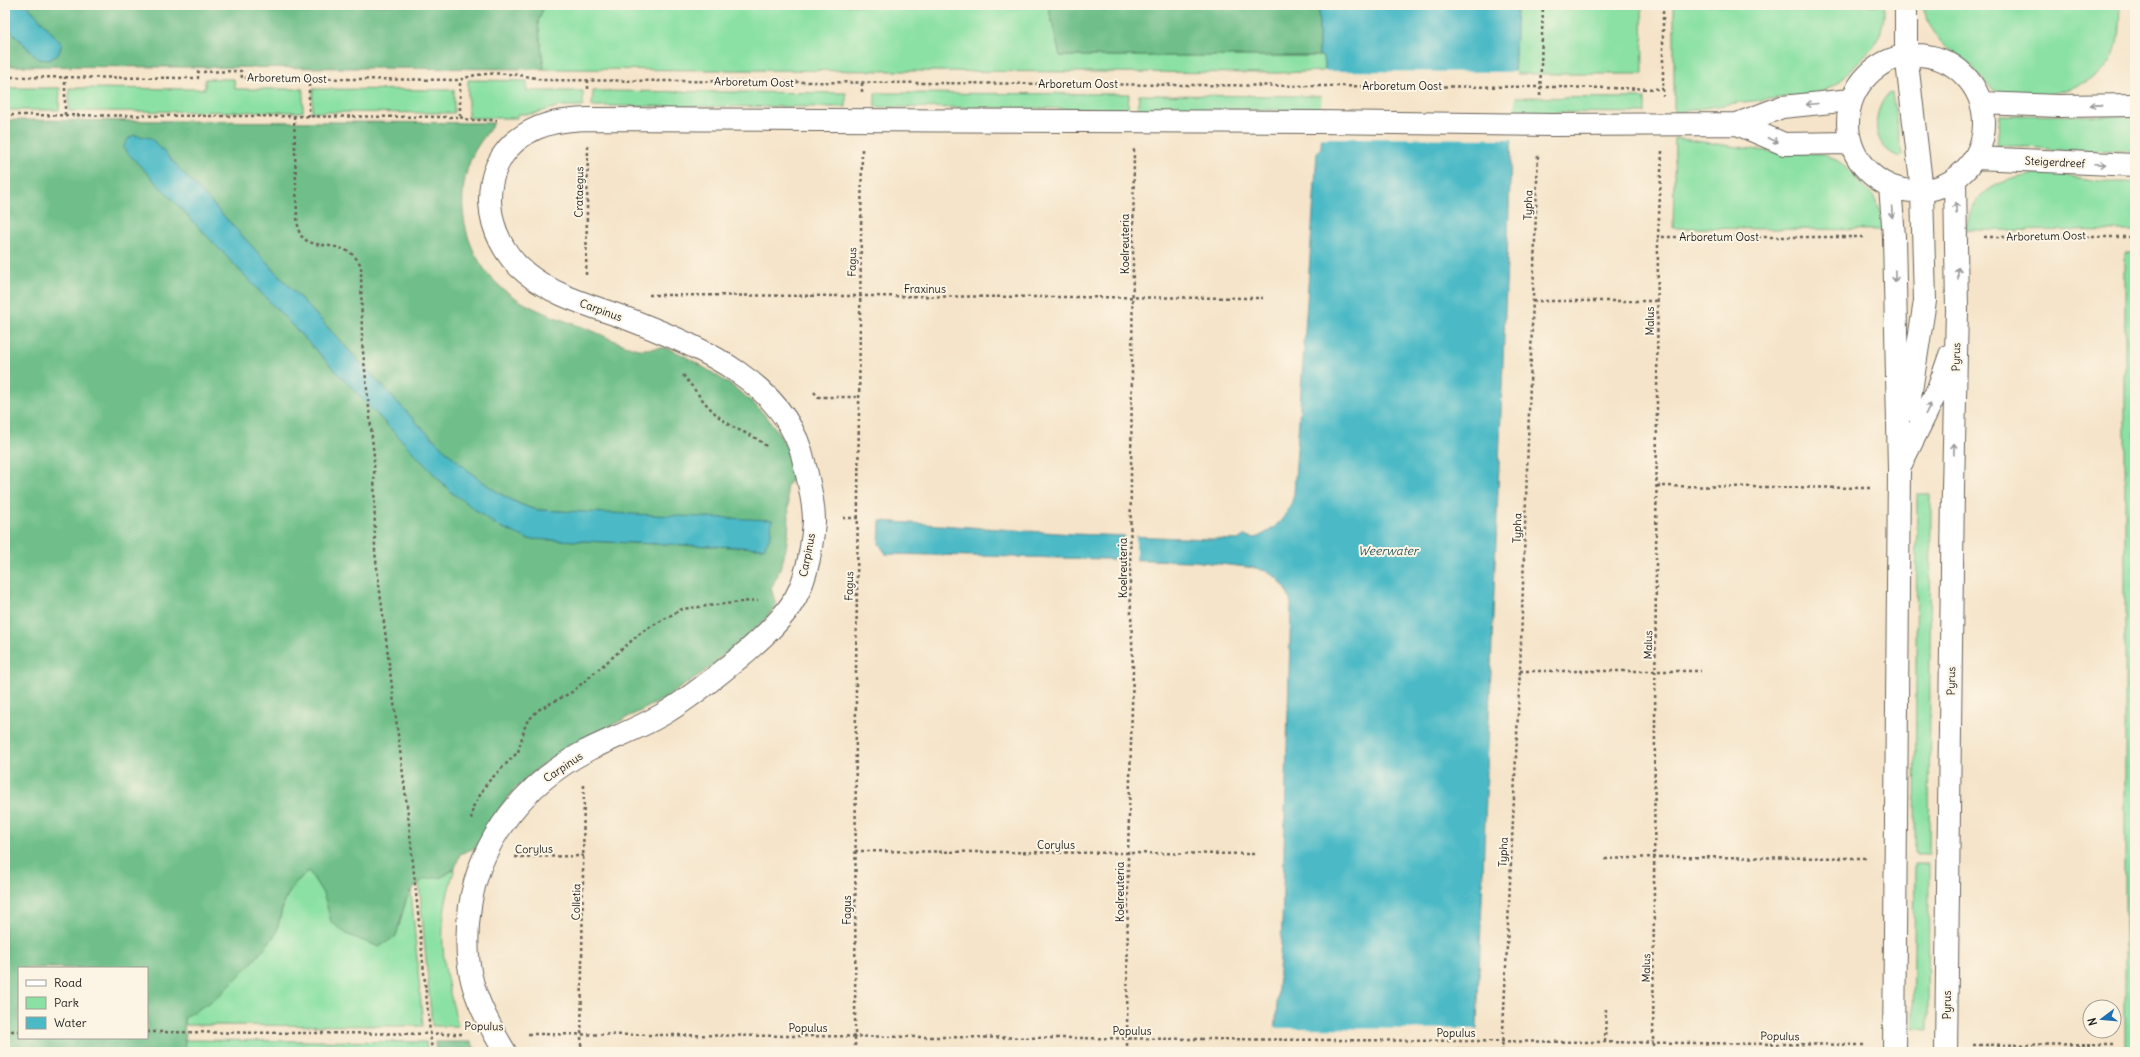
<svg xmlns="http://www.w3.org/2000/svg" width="2140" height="1057" viewBox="0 0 2140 1057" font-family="Delius,sans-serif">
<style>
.green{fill:#8be1a4;stroke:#547e60}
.forest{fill:#70bf8a;stroke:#466e53;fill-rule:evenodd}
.water{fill:#4cbac6;stroke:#346b71}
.pier{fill:#f5e4c9}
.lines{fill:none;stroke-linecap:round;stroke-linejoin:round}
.minor-casing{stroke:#686259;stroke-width:24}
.path{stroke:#686259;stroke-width:2.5;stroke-dasharray:3 3;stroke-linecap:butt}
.minor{stroke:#fff;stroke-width:22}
.minor-bridge-casing{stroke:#686259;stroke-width:24;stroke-linecap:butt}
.path-bridge{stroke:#686259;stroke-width:2.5;stroke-dasharray:3 3;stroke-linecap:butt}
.minor-bridge{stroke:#fff;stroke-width:22}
.oneway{stroke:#999}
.labels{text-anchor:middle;stroke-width:4;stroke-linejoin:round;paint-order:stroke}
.street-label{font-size:11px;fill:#1c1c1c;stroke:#fcf5e5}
.water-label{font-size:12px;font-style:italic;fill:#2f5b60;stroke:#fcf5e5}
</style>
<rect width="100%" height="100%" fill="#fcf5e5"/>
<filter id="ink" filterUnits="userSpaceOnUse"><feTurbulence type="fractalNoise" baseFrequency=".025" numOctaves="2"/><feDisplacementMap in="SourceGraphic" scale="8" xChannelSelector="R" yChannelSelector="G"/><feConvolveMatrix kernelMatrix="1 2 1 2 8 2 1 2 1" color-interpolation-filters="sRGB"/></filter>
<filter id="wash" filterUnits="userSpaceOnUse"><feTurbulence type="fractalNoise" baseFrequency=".012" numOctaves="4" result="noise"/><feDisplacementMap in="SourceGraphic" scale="16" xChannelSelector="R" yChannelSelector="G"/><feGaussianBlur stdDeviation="0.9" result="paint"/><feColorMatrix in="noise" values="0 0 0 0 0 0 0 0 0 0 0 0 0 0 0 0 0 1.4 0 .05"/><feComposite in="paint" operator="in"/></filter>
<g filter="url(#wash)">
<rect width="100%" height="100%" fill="#f5e4c9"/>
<!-- green -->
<path class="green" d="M 544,5 L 1048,5 L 1060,56 L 1322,56 L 1325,63 L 1325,71 L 1278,73 L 544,69 L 538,22 Z
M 1517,5 L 1642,5 L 1643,74 L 1514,74 Z
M 1674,5 L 1884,5 L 1884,17 L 1880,35 L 1872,48 L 1835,86 L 1814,94 L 1735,103 L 1674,113 Z
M 1922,5 L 2120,5 C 2119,22 2120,40 2113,56 C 2101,87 2033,103 2004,95 C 1987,90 1977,70 1964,59 C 1958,54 1950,50 1944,45 C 1933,34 1927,19 1922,5 Z
M 205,79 L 234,79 L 235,89 L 303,89 L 303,112 L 69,111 L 69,88 L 205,89 Z
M 468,80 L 527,81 L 527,91 L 583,91 L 583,106 L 561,106 L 532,114 L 517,114 L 517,118 L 468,118 Z
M 5,88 L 60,88 L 59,110 L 5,110 Z
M 313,89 L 454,90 L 454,113 L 312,112 Z
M 593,91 L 846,93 L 846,107 L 592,106 Z
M 875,93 L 1129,94 L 1128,109 L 875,107 Z
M 1892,93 L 1902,155 L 1900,157 C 1871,148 1871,113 1888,94 Z
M 1139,95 L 1645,98 L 1645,113 L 1138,109 Z
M 2000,115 L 2135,116 L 2135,151 L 2058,150 L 1997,144 Z
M 1675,138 L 1773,152 L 1825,154 L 1841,163 L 1873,196 L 1880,210 L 1886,230 L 1673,228 Z
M 2050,173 L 2105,182 L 2135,182 L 2135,231 L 1966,230 C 1971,185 2011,176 2050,173 Z
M 2125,253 L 2135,253 L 2135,1052 L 2125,1052 Z
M 1917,494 L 1931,494 L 1929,854 L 1915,854 Z
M 1915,864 L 1929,864 L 1928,1030 L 1913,1029 Z
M 455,868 C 434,931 443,965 458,1026 L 432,1026 L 419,882 C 427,876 432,878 441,877 C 445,876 451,871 455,868 Z
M 309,871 L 324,895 L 332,922 L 396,936 L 406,900 L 411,890 L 423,1026 L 184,1025 L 184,1018 L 197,1009 L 276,934 L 284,901 L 296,882 Z
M 184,1040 L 426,1042 L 427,1052 L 189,1052 L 185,1047 Z"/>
<!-- forest -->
<path class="forest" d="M 27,5 L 544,5 L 538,22 L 544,69 L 5,66 L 5,25 L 38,59 L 62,44 Z
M 1048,5 L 1319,5 L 1319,56 L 1060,56 Z
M 5,120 L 494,123 C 486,135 475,147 470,161 C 453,206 466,259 504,290 C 528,309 559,319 588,329 C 603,335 623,346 639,349 C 648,350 660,346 669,349 C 683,354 698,364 711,372 C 755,400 780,423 797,473 L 786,487 C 792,521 789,557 771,588 L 776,605 L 764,621 L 705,671 L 664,699 L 568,747 L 540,766 L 514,790 L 496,813 L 477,847 L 460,854 L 455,868 L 442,877 L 424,879 L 411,890 L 406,900 L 396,936 L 379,947 L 348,935 L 331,922 L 324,895 L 309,871 L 296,882 L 284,901 L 276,934 L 253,962 L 218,997 L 184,1018 L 185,1047 L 189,1052 L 5,1052 ZM 151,138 L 416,422 C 449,454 492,498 537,510 L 655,516 L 764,548 L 528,539 L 451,492 L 124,148 ZM 19,968 L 147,968 L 147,1038 L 19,1038 Z
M 435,1042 L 471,1042 L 477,1052 L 436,1052 Z"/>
<!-- water -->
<path class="water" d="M 5,5 L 27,5 L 62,44 L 58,55 L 49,60 L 38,59 L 5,25 Z
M 1319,5 L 1517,5 L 1476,1052 L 1274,1052 L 1282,924 L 1291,603 L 1286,589 L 1278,579 L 1269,572 L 1256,568 L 1193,561 L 886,554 L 879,544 L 880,521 L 1073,534 L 1238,540 L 1244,536 L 1256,538 C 1276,529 1289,516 1294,494 L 1317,153 L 1321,147 L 1325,63 L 1322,56 L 1319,56 Z
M 134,135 L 151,138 L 416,422 C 448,453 493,499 537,510 L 772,520 L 771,534 L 764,548 L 528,539 L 496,525 L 451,492 L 123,148 L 128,139 Z"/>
<!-- pier -->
<path class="pier" d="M 1323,71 L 1516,72 L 1514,139 L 1320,138 Z
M 1125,534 L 1136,534 L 1136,562 L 1125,562 Z
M 1275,1028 L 1479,1029 L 1478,1052 L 1272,1051 Z"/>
</g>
<g filter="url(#ink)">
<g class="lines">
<!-- minor casing -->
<g class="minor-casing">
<path id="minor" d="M 1906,5 L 1906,54 L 1922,191 L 1925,301 L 1908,410
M1848 123a68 68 0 1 1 136 0a68 68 0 1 1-136 0Z
M 1982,103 L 2059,106 L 2135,105
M 1737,124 L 1784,144 L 1850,143
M 1552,125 L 1737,124 L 1782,107 L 1851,100
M 1975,158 L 2135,165
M 1890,186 L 1894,237 L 1899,469 L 1894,1052
M 1901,464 L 1939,387 L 1950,355
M 505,1052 C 474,1000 461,968 470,906 C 480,838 526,783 586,751 C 612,738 640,728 665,713 C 691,697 716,677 740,657 C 759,641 777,625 791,605 C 807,582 812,548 814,521 C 814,505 808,478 804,462 C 787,384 702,348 636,322 C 598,307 558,299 526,273 C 483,239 474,167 524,135 C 544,122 564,120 588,119 L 1318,122
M 1946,1052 L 1953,488 L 1957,310 L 1955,179"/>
</g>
<!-- path -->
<path class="path" d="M 1663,5 L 1663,96
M 5,77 L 198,78 L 198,72 L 241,71 L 242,78 L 460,80 C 480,70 521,73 542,80 L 1318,86
M 588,80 L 588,91
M 862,83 L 862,92
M 1553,87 L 1663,89
M 1540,96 L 1543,5
M 5,115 L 460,117 L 460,80
M 65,115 L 65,77
M 294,116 L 297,218 C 298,223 298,230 300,234 C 312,254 346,235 361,266 L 362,342 L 374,456 L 375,552 L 408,814 L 432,1052
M 309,117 L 309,78
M 460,117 L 469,120 L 497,120
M 1662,151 L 1658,237 L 1865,237
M 1984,237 L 2135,237
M 586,275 L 588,146
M 649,295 L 1263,298
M 1533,301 L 1658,301
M 683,375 C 697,392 708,410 727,423 C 741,433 754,434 767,447
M 814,392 L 818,397 L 859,397
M 1657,486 L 1870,488
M 843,518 L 858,518
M 1520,671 L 1701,671
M 471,819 L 473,807 L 487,783 L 518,752 L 526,723 L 538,710 L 572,692 L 643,631 L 682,609 L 758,600
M 855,851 L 1256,854
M 515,857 L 584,856
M 1605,859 L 1655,857 L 1867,858
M 5,1031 L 19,1031
M 147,1032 L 463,1034
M 528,1034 L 1201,1039
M 1597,1042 L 1866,1045
M 1605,1042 L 1606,1008
M 1973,1045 L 2117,1044
M 581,1052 L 584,785
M 855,1052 L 856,671 L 862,147
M 1127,1052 L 1128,853 L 1133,669 L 1130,585 L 1134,149
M 1502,1052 L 1520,671 L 1538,153
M 1653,1052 L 1658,237"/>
<!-- minor -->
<use href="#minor" class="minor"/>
<!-- minor-bridge casing -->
<g class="minor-bridge-casing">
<path id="minor-bridge" d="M 1318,122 L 1552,125"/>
</g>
<!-- path-bridge -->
<path class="path-bridge" d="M 1318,86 L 1553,87
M 1201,1039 L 1597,1042"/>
<!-- minor-bridge -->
<use href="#minor-bridge" class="minor-bridge"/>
</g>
<!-- one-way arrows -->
<defs><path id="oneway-shaft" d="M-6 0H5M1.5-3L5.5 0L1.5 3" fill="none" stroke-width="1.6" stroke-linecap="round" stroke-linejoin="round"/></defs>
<g class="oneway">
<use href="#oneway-shaft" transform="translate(1812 104) rotate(175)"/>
<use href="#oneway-shaft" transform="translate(2096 105) rotate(179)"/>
<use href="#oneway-shaft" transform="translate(1773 140) rotate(23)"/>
<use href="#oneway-shaft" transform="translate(2100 164) rotate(2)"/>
<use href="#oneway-shaft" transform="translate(1956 208) rotate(-92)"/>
<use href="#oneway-shaft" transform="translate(1892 212) rotate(86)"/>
<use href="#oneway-shaft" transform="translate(1958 273) rotate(-90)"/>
<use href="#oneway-shaft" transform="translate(1895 276) rotate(89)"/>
<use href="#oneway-shaft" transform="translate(1928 409) rotate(-63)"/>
<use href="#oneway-shaft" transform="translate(1954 449) rotate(-89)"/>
</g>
</g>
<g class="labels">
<!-- street labels -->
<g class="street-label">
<text transform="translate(287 78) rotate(1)" y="4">Arboretum Oost</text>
<text transform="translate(754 82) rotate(1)" y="4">Arboretum Oost</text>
<text x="1078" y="88">Arboretum Oost</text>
<text x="1402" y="90">Arboretum Oost</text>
<text transform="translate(2055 162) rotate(3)" y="4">Steigerdreef</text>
<text transform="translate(579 192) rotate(-89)" y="4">Crataegus</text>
<text transform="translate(1528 205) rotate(-88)" y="4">Typha</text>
<text transform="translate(2046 236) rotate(-1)" y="4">Arboretum Oost</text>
<text x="1719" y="241">Arboretum Oost</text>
<text transform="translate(1125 244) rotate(-90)" y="4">Koelreuteria</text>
<text transform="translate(852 262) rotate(-89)" y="4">Fagus</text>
<text x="925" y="293">Fraxinus</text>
<text transform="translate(601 310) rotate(20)" y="4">Carpinus</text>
<text transform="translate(1650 321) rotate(-90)" y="4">Malus</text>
<text transform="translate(1956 357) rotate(-89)" y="4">Pyrus</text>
<text transform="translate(1517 528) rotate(-88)" y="4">Typha</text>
<text transform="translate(807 555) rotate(-79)" y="4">Carpinus</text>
<text transform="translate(1123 568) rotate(-90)" y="4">Koelreuteria</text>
<text transform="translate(849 586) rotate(-89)" y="4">Fagus</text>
<text transform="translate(1648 645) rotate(-89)" y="4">Malus</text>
<text transform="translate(1951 681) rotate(-89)" y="4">Pyrus</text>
<text transform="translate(563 767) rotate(-34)" y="4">Carpinus</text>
<text x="1056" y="849">Corylus</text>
<text transform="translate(534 849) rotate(-1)" y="4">Corylus</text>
<text transform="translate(1503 852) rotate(-87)" y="4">Typha</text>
<text transform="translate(1120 892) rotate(-90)" y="4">Koelreuteria</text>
<text transform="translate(576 902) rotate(-89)" y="4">Colletia</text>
<text transform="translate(847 910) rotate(-90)" y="4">Fagus</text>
<text transform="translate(1646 968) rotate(-89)" y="4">Malus</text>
<text transform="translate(1947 1005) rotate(-90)" y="4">Pyrus</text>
<text transform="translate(484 1026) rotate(1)" y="4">Populus</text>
<text x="808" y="1032">Populus</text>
<text x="1132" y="1035">Populus</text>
<text x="1456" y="1037">Populus</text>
<text transform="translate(1780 1036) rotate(1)" y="4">Populus</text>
</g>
<!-- water labels -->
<g class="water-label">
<text x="1388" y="555">Weerwater</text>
</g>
</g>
<!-- margin -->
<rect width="2140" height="1057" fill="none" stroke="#fcf5e5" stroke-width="20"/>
<!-- legend -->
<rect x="18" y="967" width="130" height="72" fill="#fcf5e5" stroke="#a29e95"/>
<rect x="26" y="980" width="20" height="6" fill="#ffffff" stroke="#a29e95"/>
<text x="54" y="987" font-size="12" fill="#1c1c1c">Road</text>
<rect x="26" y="997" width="20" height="12" fill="#8be1a4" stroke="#a29e95"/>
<text x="54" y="1007" font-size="12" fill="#1c1c1c">Park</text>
<rect x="26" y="1017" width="20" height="12" fill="#4cbac6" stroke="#a29e95"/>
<text x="54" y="1027" font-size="12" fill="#1c1c1c">Water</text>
<!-- north arrow -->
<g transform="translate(2102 1019) rotate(254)"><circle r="19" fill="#fcf5e5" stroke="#a29e95"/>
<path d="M0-3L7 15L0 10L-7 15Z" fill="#1f6fb2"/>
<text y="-6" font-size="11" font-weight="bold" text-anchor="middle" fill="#1c1c1c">N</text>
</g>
</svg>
